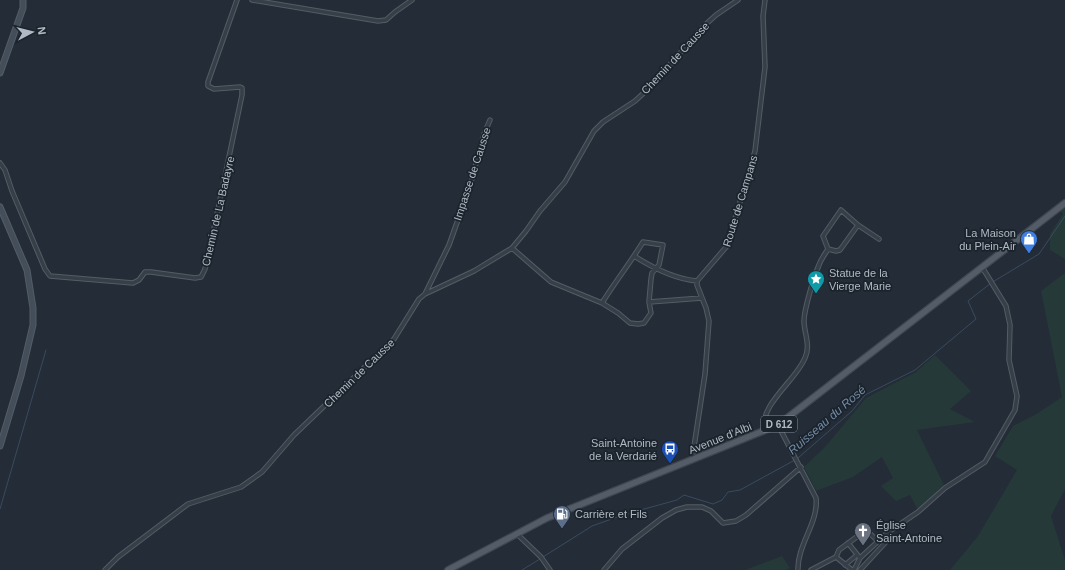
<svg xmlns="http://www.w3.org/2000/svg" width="1065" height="570" viewBox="0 0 1065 570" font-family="Arial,sans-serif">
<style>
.green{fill:#263939}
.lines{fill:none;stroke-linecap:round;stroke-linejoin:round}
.stream{stroke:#394b5f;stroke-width:1}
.street-casing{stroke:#545c65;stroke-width:5.5}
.secondary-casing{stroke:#545c65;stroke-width:7}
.primary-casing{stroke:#3f4751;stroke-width:8}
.street{stroke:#363e47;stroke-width:3.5}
.secondary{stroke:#444e5a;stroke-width:5}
.primary{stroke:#545d67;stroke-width:5.5}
.labels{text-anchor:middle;stroke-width:3.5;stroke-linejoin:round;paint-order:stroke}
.shield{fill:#1b232c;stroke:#848c96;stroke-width:1}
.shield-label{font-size:10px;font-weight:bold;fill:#b1b9c4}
.street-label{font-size:11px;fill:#b1b9c4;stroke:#1b232c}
.poi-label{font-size:11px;fill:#b1b9c4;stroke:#1b232c;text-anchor:start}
.water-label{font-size:12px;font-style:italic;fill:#738ba5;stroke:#1b232c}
</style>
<rect width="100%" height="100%" fill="#232c37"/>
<!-- green -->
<path class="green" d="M 1065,206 L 1065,259 L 1050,250 L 1050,234 L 1063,214 L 1059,210 Z
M 1065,273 L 1065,489 L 1051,516 L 1065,560 L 1065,570 L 950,570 L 978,536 L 1017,470 L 995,456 L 1013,426 L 1038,413 L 1062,397 L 1041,291 Z
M 935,355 L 971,391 L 950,409 L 975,422 L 917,430 L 944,485 L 918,510 L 910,495 L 896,501 L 881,486 L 893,478 L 882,457 L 853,477 L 816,491 L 804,467 L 825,447 L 866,398 L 916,372 Z
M 782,556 L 790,568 L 786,570 L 745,570 Z"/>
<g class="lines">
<!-- stream -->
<path class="stream" d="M 798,458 L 852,411 L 865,395 L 915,370 L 976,319 L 968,301 L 991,283 L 1039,254 L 1065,216
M 0,509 L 46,350
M 543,557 L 592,526 L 626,514 L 677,500 L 684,495 L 713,504 L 722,500 L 728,492 L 740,490 L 795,460
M 522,570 L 540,559"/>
<!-- street casing -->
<g class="street-casing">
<path id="street" d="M 252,0 L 378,21 L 386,20 L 395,12 L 412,0
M 0,163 L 5,170 L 12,191 L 45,269 L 50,276 L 133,283 L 139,280 L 145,272 L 151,272 L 195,278 L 201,277 L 205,269 L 209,252 L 242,95 L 242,88 L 240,87 L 214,89 L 208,86 L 208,82 L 237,0
M 512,248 L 551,282 L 602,303 L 618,313 L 630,323 L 638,324 L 644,323 L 651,313 L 649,302 L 651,279 L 652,273 L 659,265 L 663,245 L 643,242 C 630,263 615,282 602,303
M 828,249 L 823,236 L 841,210 L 858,225 L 879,239
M 828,249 L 836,251 L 840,250 L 858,225
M 634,256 C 653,268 674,279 697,281
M 425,294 L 449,245 L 470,186 L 484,134 L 490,120
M 649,302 L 702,298
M 778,425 L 816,498 C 819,522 797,545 798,570
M 764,431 C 760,403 795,382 805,358 C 811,345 804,333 804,321 C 804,310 814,276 819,265 C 821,259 825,254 828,249
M 692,460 L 705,374 L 709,321 L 706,308 L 697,285 L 697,281 L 727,246 L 755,151 L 765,67 L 763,16 L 765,0
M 517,534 L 541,557 L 550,570
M 848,543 L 860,558
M 836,557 L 852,570
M 845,565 L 857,555
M 105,570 L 118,557 L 188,504 L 241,487 L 262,472 L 294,435 L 394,339 L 419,299 L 425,294 L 474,271 L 512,248 L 526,231 L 540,211 L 565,182 L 594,131 L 603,122 L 635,101 L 648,89 L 704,26 L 716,15 L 738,0
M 604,570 L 622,549 L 662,518 L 676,510 L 687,507 L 702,507 L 711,511 L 723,523 L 736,521 L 746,515 L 801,467
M 811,570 L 836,557 L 839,550 L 866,530 L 878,541
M 854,570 L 860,558 L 887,533
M 860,570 L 885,543 L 887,533 L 918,512 L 945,488 L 985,462 L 1015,410 L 1017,396 L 1009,360 L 1010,325 L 1006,306 L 982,267"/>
</g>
<!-- secondary casing -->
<g class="secondary-casing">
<path id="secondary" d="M 0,73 L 23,8 L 23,0
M 0,207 L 27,270 L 33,308 L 33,325 L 21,376 L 0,446"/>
</g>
<!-- primary casing -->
<g class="primary-casing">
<path id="primary" d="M 448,570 L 547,518 L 778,425 L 1065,203"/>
</g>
<!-- street -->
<use href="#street" class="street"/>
<!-- secondary -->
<use href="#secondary" class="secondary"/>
<!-- primary -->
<use href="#primary" class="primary"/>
</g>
<!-- icons -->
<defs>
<g id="shop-pin" transform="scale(0.9)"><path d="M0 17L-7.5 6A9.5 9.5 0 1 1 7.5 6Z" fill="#3f7fe0" stroke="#1b232c"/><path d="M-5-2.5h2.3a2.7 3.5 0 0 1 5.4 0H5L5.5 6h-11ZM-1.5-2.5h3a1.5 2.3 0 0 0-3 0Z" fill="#fff"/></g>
<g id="sight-pin" transform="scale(0.9)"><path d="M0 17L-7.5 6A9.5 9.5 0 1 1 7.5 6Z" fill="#0f9aa8" stroke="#1b232c"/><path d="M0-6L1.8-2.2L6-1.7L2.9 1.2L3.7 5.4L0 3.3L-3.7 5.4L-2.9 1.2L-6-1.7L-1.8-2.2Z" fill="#fff"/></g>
<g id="bus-pin" transform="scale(0.9)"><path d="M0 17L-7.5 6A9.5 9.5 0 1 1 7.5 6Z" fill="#1a4fb4" stroke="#1b232c"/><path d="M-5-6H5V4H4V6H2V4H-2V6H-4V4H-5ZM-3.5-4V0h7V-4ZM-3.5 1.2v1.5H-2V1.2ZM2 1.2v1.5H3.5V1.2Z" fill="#fff"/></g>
<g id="fuel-pin" transform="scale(0.9)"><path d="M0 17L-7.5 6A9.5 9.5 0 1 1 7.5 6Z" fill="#5c6f8a" stroke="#1b232c"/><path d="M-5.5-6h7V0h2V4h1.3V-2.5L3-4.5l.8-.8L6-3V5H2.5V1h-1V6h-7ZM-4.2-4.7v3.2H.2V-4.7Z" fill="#fff"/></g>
<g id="church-pin" transform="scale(0.9)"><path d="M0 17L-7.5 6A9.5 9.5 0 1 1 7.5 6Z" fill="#6b7280" stroke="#1b232c"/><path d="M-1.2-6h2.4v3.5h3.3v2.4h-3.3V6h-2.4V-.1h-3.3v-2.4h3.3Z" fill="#fff"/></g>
</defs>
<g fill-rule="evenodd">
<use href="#shop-pin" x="1029" y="239"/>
<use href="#sight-pin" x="816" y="279"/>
<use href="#bus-pin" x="670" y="449"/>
<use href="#fuel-pin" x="562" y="514"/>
<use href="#church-pin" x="863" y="531"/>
</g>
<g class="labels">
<!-- shield labels -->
<rect class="shield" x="761" y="416" width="36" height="16" rx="3"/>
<g class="shield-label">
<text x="779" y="428">D 612</text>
</g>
<!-- street labels -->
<g class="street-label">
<text transform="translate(675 58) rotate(-47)" y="4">Chemin de Causse</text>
<text transform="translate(472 174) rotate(-72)" y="4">Impasse de Causse</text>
<text transform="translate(740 201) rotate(-73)" y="4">Route de Campans</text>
<text transform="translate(218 211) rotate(-77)" y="4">Chemin de La Badayre</text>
<text transform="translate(359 373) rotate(-44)" y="4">Chemin de Causse</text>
<text transform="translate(720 438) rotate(-22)" y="4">Avenue d'Albi</text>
</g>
<!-- poi labels -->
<g class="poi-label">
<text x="1016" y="237" text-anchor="end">La Maison<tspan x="1016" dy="13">du Plein-Air</tspan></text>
<text x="829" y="277">Statue de la<tspan x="829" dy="13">Vierge Marie</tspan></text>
<text x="657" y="447" text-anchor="end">Saint-Antoine<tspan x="657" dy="13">de la Verdarié</tspan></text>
<text x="575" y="518">Carrière et Fils</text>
<text x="876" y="529">Église<tspan x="876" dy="13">Saint-Antoine</tspan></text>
</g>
<!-- water labels -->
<g class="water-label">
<text transform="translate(827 420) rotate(-41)" y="4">Ruisseau du Rosé</text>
</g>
</g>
<!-- north arrow -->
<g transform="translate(32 32) rotate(83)" stroke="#1b232c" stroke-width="3" paint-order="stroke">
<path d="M0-3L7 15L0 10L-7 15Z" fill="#b1b9c4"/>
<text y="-6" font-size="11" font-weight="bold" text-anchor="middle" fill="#b1b9c4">N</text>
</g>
</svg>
